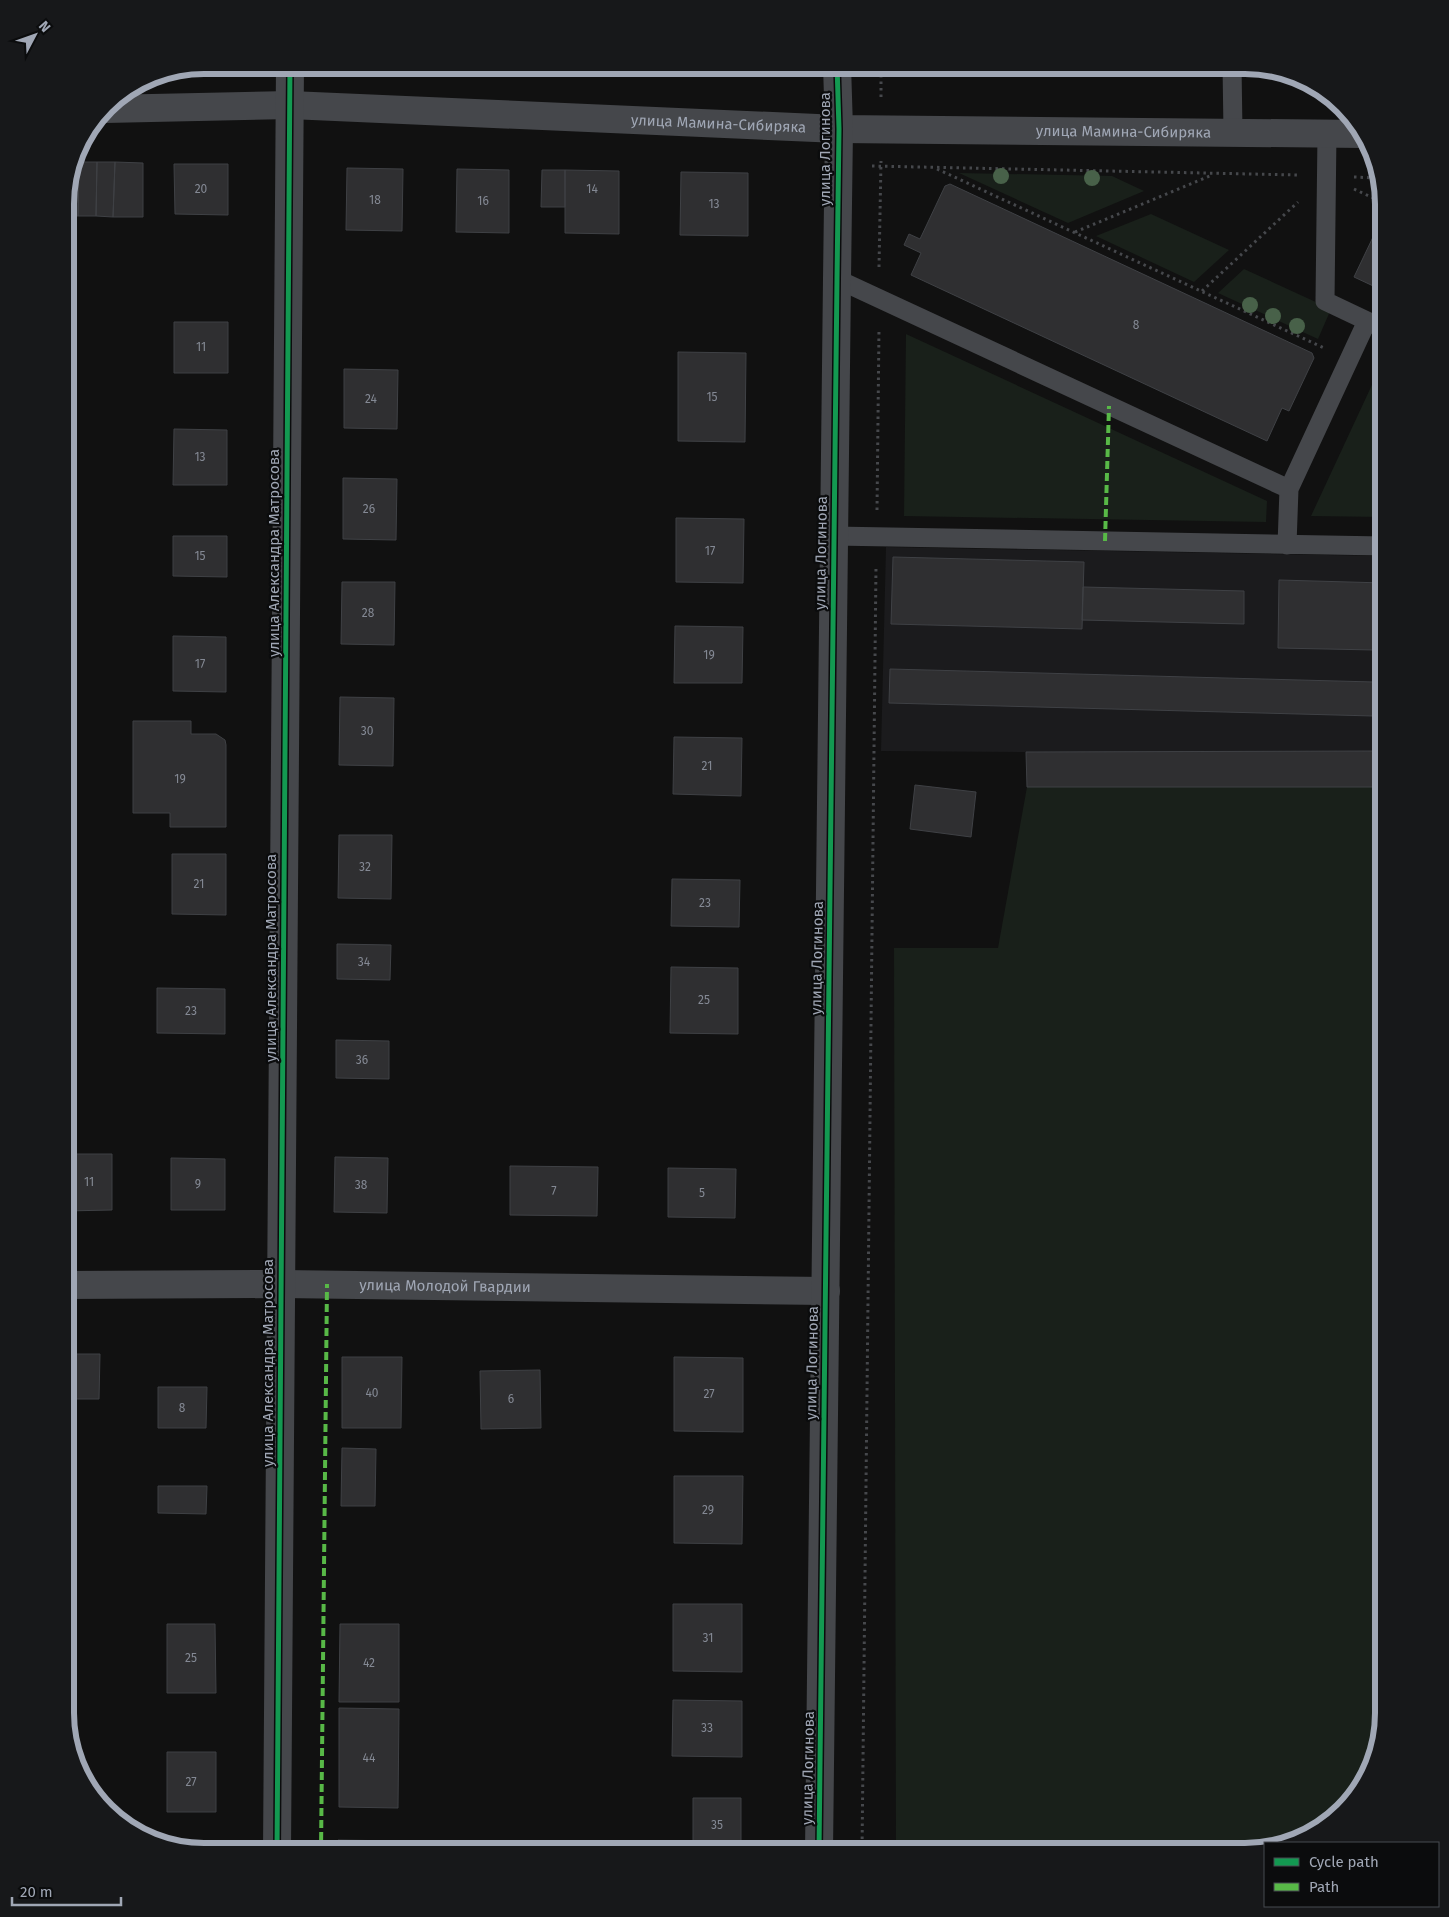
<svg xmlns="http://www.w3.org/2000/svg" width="1449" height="1917" viewBox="0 0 1449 1917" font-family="'Fira Sans',sans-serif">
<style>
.built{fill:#1b1b1d}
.green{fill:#19201a}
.building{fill:#2f2f31;stroke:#3f4145}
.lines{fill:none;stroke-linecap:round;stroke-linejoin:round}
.path{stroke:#46484c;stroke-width:3;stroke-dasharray:2.5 4;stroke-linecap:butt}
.service{stroke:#45474b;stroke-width:19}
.minor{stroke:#45474b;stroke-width:28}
.tertiary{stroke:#45474b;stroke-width:28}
.quiet{stroke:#58b947;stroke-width:4;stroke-dasharray:8 4;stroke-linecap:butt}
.cycleway-casing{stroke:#0b0c0d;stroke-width:8}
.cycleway{stroke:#139951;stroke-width:5}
.tree{fill:#486149}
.labels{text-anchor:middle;stroke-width:4.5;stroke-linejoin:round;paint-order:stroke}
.number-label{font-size:12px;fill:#848994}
.street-label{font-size:15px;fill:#a0a7b5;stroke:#0b0c0d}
.rim{fill:none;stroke:#a0a7b5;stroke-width:6}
</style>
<rect width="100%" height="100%" fill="#111"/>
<!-- built -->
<path class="built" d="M 886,547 L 1384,556 L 1384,787 L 1027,787 L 1026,752 L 881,751 Z"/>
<!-- green -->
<path class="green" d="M 959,173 L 1112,176 L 1144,191 L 1068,223 Z
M 1151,214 L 1229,250 L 1194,282 L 1096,236 Z
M 1244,269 L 1331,309 L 1318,339 L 1218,293 Z
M 906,334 L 1267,501 L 1266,522 L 904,516 Z
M 1384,359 L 1384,517 L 1311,516 Z
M 1027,787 L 1384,787 L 1384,1713 L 1366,1782 L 1322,1829 L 1274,1843 L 1265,1843 L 1265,1846 L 1245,1852 L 896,1852 L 894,948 L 998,948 Z"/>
<!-- building -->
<path class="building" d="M 74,161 L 79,162 L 78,216 L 65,216 L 65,195 Z
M 79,162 L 97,162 L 96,216 L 78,216 Z
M 97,162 L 115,162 L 113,217 L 96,216 Z
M 115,162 L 143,163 L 143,217 L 113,217 Z
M 174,164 L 228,164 L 228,215 L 175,214 Z
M 347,168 L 403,169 L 402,231 L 346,230 Z
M 457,169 L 509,170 L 509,233 L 456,232 Z
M 542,170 L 565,170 L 565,207 L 541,207 Z
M 565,170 L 619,171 L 619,234 L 565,233 Z
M 681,172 L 748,173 L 748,236 L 680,235 Z
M 950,184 L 1312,353 L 1314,358 L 1289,411 L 1282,408 L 1267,441 L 911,275 L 921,253 L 904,245 L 909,234 L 920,239 L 945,186 Z
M 1384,214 L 1384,291 L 1354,277 Z
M 174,322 L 228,322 L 228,373 L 174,373 Z
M 678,352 L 746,353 L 745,442 L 678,441 Z
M 344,369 L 398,370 L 397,429 L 344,428 Z
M 174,429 L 227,430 L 227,485 L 173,485 Z
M 343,478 L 397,479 L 396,540 L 343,539 Z
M 676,518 L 744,519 L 743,583 L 676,582 Z
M 173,536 L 227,536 L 227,577 L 173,576 Z
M 893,557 L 1084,562 L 1082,629 L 891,624 Z
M 1279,580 L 1384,583 L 1384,693 L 1374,693 L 1375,650 L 1278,648 Z
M 342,582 L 395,582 L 394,645 L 341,644 Z
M 1083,587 L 1244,591 L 1244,624 L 1082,620 Z
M 675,626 L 743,627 L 742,683 L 674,683 Z
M 173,636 L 226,637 L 226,692 L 173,691 Z
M 890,669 L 1374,682 L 1373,716 L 889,703 Z
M 340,697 L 394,698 L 393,766 L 339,765 Z
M 133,721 L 191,721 L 191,734 L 216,734 L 225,740 L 226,745 L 226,827 L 170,827 L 170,813 L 133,813 Z
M 674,737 L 742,738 L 741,796 L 673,794 Z
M 1384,751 L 1384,787 L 1027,787 L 1026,752 Z
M 915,785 L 976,792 L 971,837 L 910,829 Z
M 339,835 L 392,835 L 391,899 L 338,898 Z
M 172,854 L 226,854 L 226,915 L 172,914 Z
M 672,879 L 740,880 L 739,927 L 671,926 Z
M 337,944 L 391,945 L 390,980 L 337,979 Z
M 671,967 L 738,968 L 738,1034 L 670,1033 Z
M 157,988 L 225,989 L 225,1034 L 157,1033 Z
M 336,1040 L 389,1041 L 389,1079 L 336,1078 Z
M 65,1154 L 112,1154 L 112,1210 L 65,1211 Z
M 335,1157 L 388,1158 L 387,1213 L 334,1212 Z
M 171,1158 L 225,1159 L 225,1210 L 171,1210 Z
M 510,1166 L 598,1167 L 597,1216 L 510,1215 Z
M 668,1168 L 736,1169 L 735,1218 L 668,1217 Z
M 65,1354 L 100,1354 L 99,1399 L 65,1399 Z
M 342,1357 L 402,1357 L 401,1428 L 342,1428 Z
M 674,1357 L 743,1358 L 743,1432 L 674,1431 Z
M 540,1370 L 541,1428 L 481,1429 L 480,1371 Z
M 158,1387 L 207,1387 L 206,1428 L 158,1428 Z
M 342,1448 L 376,1449 L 375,1506 L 341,1506 Z
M 674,1476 L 743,1476 L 742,1544 L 674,1543 Z
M 158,1486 L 207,1486 L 206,1514 L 158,1513 Z
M 673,1604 L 742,1604 L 742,1672 L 673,1671 Z
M 167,1624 L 215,1624 L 216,1693 L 167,1693 Z
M 340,1624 L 399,1624 L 399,1702 L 339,1702 Z
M 673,1700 L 742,1701 L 742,1757 L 672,1756 Z
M 339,1708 L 399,1709 L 398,1808 L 339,1807 Z
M 167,1752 L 216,1752 L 216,1812 L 167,1812 Z
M 693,1798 L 741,1798 L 741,1852 L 693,1852 Z
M 338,1840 L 398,1841 L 398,1852 L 338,1852 Z"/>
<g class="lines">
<!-- path -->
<path class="path" d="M 881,97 L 881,65
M 872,166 L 1298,175
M 937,169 L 1324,348
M 1354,177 L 1376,178
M 1354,189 L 1384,203
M 1075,232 L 1212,175
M 879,267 L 881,161
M 1202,291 L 1298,202
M 877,510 L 879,328
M 862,1852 L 876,566"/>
<!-- service -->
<path class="service" d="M 1232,65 L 1233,132
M 1327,133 L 1325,301 L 1384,329
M 837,279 L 1289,489
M 834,536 L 1384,546
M 1287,545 L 1289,489 L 1367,321"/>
<!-- minor -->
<g class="minor">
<path id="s1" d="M 105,109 L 290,105 L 839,129 L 1363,134"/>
<path id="s2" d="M 65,1285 L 281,1284 L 826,1291"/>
<path d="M 819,1852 L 837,279 L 839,129 L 837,65"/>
</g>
<!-- tertiary -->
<path class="tertiary" d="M 277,1852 L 290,65"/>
<!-- quiet -->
<path class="quiet" d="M 1105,541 L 1109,406
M 321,1852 L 327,1284"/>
<!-- cycleway casing -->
<g class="cycleway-casing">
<path id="cycleway" d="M 277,1852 L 290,65
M 819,1852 L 837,279 L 839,129 L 837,65"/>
</g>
<!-- cycleway -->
<use href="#cycleway" class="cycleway"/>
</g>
<!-- trees -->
<g class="tree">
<circle cx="1001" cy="176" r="8"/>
<circle cx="1092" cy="178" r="8"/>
<circle cx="1250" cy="305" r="8"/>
<circle cx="1273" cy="316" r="8"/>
<circle cx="1297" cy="326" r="8"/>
</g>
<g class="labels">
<!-- number labels -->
<g class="number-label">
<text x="201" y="193">20</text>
<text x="592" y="193">14</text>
<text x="375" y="204">18</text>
<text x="483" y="205">16</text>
<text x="714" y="208">13</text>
<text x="1136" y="329">8</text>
<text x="201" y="351">11</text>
<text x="712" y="401">15</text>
<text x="371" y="403">24</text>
<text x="200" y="461">13</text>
<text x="369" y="513">26</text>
<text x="710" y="555">17</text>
<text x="200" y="560">15</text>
<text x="368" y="617">28</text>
<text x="709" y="659">19</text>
<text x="200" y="668">17</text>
<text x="367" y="735">30</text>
<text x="707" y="770">21</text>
<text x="180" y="783">19</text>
<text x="365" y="871">32</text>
<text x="199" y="888">21</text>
<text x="705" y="907">23</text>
<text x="364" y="966">34</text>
<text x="704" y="1004">25</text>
<text x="191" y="1015">23</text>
<text x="362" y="1064">36</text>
<text x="89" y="1186">11</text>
<text x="198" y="1188">9</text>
<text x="361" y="1189">38</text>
<text x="554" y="1195">7</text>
<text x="702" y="1197">5</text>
<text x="372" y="1397">40</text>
<text x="709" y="1398">27</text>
<text x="511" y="1403">6</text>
<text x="182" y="1412">8</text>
<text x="708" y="1514">29</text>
<text x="708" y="1642">31</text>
<text x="191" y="1662">25</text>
<text x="369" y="1667">42</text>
<text x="707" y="1732">33</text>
<text x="369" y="1762">44</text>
<text x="191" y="1786">27</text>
<text x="717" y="1829">35</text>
</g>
<!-- street labels -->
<g class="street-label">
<text dy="5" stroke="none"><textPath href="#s1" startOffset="614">улица Мамина-Сибиряка</textPath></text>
<text dy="5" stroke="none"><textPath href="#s1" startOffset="1019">улица Мамина-Сибиряка</textPath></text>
<text transform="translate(825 149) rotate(-90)" y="5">улица Логинова</text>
<text transform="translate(274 553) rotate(-90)" y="5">улица Александра Матросова</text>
<text transform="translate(821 553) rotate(-89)" y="5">улица Логинова</text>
<text transform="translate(271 958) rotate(-90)" y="5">улица Александра Матросова</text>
<text transform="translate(817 958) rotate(-89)" y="5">улица Логинова</text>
<text dy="5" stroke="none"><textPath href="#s2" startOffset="380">улица Молодой Гвардии</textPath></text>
<text transform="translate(268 1363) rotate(-90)" y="5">улица Александра Матросова</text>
<text transform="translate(812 1363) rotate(-89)" y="5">улица Логинова</text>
<text transform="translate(808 1768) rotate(-89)" y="5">улица Логинова</text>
</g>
</g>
<!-- crop -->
<path d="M0 0H1449V1917H0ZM204 74H1245A130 130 0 0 1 1375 204V1713A130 130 0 0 1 1245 1843H204A130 130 0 0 1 74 1713V204A130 130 0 0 1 204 74Z" fill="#17181a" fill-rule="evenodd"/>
<path class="rim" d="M204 74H1245A130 130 0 0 1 1375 204V1713A130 130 0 0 1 1245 1843H204A130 130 0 0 1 74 1713V204A130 130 0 0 1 204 74Z"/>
<!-- legend -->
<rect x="1264" y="1842" width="175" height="65" fill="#0b0c0d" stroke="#474a50"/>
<rect x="1274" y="1858" width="25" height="8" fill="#139951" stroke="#474a50"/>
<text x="1309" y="1867" font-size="15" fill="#a0a7b5">Cycle path</text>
<rect x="1274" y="1883" width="25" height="8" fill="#58b947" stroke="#474a50"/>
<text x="1309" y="1892" font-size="15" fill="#a0a7b5">Path</text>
<!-- north arrow -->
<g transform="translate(35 35) rotate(49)" stroke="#0b0c0d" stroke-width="4" paint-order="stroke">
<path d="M0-4L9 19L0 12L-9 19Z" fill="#a0a7b5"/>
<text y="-8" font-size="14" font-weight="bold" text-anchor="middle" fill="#a0a7b5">N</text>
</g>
<!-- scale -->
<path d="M12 1897v8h109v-8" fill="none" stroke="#a0a7b5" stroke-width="2.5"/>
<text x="20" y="1897" font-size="15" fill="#a0a7b5" stroke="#0b0c0d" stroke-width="4" paint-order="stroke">20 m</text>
</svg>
